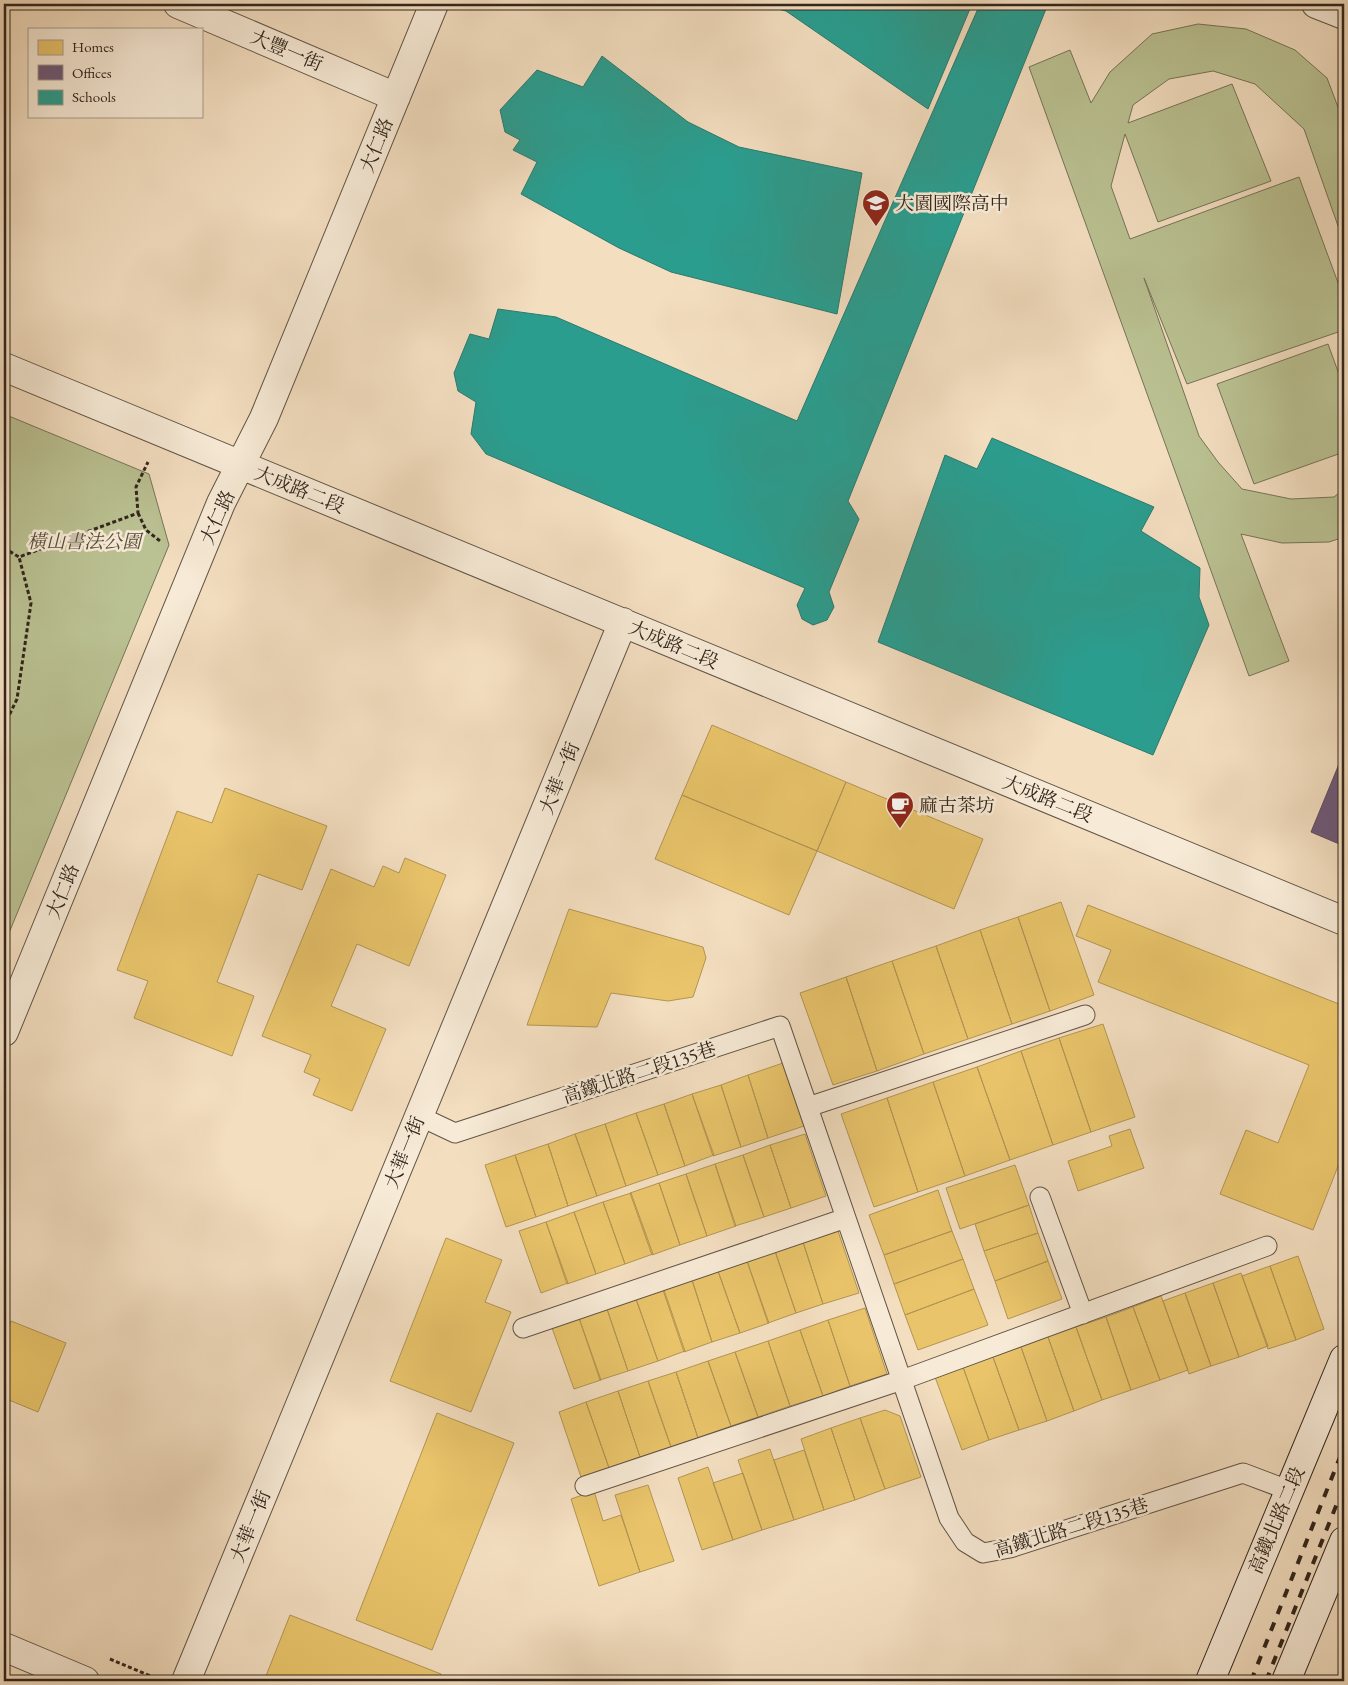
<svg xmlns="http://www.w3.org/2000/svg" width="1348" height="1685" viewBox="0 0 1348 1685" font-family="'EB Garamond','Noto Serif TC',serif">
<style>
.green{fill:#bac192;stroke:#767458}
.homes{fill:#e9c46a;stroke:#b29553}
.offices{fill:#6d597a;stroke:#5b4a5e}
.schools{fill:#2a9d8f;stroke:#2c796d}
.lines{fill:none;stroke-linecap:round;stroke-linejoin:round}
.lane-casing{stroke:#625446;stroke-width:21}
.street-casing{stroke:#625446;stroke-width:30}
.secondary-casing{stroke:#32261d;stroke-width:30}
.path{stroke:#32261d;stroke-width:3;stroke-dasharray:4 2.5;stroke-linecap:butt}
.lane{stroke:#f7ead6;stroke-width:19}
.street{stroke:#f7ead6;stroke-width:28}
.secondary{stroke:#f7ead6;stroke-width:28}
.rail{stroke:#32261d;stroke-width:4;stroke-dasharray:9 9;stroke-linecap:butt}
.labels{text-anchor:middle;stroke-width:5;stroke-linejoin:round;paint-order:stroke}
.street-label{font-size:19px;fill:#32261d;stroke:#f7ead6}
.poi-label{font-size:19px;fill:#32261d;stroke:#f7ead6;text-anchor:start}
.park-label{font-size:19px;font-style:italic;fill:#544d3a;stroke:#f7ead6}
</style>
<rect width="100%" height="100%" fill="#f3dec0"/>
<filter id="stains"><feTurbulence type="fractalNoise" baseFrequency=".004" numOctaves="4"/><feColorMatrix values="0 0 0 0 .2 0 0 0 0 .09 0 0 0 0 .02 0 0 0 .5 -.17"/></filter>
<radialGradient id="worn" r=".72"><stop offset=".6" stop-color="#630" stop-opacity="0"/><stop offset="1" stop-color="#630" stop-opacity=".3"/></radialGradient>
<!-- green -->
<path class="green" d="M 1198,24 L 1246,29 L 1295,50 L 1327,78 L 1344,123 L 1344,243 L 1304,129 L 1255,84 L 1213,71 L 1169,79 L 1133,105 L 1128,123 L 1232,84 L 1271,181 L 1158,222 L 1125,134 L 1111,186 L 1130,239 L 1299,177 L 1344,299 L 1344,330 L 1187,384 L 1144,278 L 1199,436 L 1218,462 L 1242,489 L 1291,499 L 1334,497 L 1344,489 L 1344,537 L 1329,542 L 1282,543 L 1241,534 L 1289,661 L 1249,676 L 1029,67 L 1070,50 L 1091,103 L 1110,72 L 1152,34 Z
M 1328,344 L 1344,388 L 1344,452 L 1254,484 L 1217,384 Z
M 4,414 L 149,474 L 169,545 L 4,945 Z"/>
<!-- homes -->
<path class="homes" d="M 712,725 L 846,782 L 817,851 L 682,795 Z
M 846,782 L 983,839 L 954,909 L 817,851 Z
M 225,788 L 327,826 L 302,890 L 258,874 L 217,982 L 254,996 L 232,1056 L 134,1018 L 148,981 L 117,970 L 177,811 L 212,823 Z
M 682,795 L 817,851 L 789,915 L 655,859 Z
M 405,858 L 446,875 L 409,966 L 357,944 L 331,1006 L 386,1029 L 352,1111 L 313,1095 L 320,1079 L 304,1072 L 311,1055 L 262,1036 L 331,869 L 374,887 L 383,866 L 399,873 Z
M 1061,902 L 1094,995 L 1050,1011 L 1018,917 Z
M 1088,905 L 1344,1006 L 1344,1151 L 1313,1230 L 1220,1194 L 1246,1130 L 1278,1143 L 1309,1065 L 1098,982 L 1111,950 L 1076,936 Z
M 569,909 L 703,947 L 706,958 L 693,997 L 668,1001 L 611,993 L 597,1027 L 527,1025 Z
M 1018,917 L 1050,1011 L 1012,1024 L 980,930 Z
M 980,930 L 1012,1024 L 968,1039 L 936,946 Z
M 936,946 L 968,1039 L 924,1054 L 892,961 Z
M 892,961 L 924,1054 L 877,1071 L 846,977 Z
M 846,977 L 877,1071 L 833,1085 L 800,993 Z
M 1103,1024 L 1135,1117 L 1091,1132 L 1059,1038 Z
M 1059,1038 L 1091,1132 L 1053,1145 L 1021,1051 Z
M 1021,1051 L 1053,1145 L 1010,1160 L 977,1067 Z
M 783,1063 L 804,1126 L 768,1138 L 748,1075 Z
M 977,1067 L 1010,1160 L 965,1176 L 933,1082 Z
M 748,1075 L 768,1138 L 741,1147 L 721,1085 Z
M 933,1082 L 965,1176 L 918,1192 L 887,1098 Z
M 721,1085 L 741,1147 L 713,1156 L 692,1094 Z
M 692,1094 L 714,1155 L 685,1166 L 664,1104 Z
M 887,1098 L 918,1192 L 874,1207 L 841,1114 Z
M 664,1104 L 685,1166 L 658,1175 L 636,1113 Z
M 636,1113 L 658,1175 L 626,1186 L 605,1124 Z
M 605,1124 L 626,1186 L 597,1196 L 575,1134 Z
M 1130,1129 L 1144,1168 L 1078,1191 L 1068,1161 L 1112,1146 L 1109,1136 Z
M 575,1134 L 597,1196 L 568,1206 L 548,1144 Z
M 805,1134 L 826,1196 L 791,1208 L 770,1145 Z
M 548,1144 L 568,1206 L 536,1217 L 515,1155 Z
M 770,1145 L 791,1208 L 764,1217 L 743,1155 Z
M 515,1155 L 536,1217 L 506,1227 L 485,1165 Z
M 743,1155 L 764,1217 L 735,1226 L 715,1164 Z
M 715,1164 L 736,1226 L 707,1236 L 686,1174 Z
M 1015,1165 L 1029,1205 L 960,1229 L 946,1188 Z
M 686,1174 L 707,1236 L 680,1245 L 659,1183 Z
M 659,1183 L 680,1245 L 652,1255 L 630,1193 Z
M 938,1190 L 952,1231 L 884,1255 L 869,1215 Z
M 631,1193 L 653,1254 L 625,1264 L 603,1202 Z
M 603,1202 L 625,1264 L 596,1274 L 574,1212 Z
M 1029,1205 L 1038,1233 L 984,1251 L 975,1224 Z
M 574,1212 L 596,1274 L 567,1284 L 546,1222 Z
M 546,1222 L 568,1283 L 541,1293 L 519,1231 Z
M 838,1231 L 859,1293 L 823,1304 L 803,1242 Z
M 952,1231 L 963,1259 L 894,1284 L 884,1255 Z
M 1038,1233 L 1048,1261 L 995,1281 L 984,1251 Z
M 446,1238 L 502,1260 L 485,1302 L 511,1312 L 471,1412 L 390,1381 Z
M 803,1242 L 823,1304 L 796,1313 L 775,1251 Z
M 775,1251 L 796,1313 L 768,1323 L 747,1261 Z
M 1298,1256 L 1324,1329 L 1296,1340 L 1270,1266 Z
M 963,1259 L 974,1289 L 905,1315 L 894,1284 Z
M 747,1261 L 769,1323 L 740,1333 L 718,1271 Z
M 1048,1261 L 1062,1299 L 1008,1319 L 995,1281 Z
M 1270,1266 L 1296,1340 L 1268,1349 L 1242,1276 Z
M 718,1271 L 740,1333 L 712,1342 L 692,1280 Z
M 1241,1273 L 1268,1346 L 1239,1357 L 1213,1283 Z
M 692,1280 L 712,1342 L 684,1352 L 663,1290 Z
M 1213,1283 L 1239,1357 L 1211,1366 L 1185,1293 Z
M 974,1289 L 988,1325 L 918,1350 L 905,1315 Z
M 664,1290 L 685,1351 L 658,1361 L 636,1299 Z
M 1185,1293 L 1211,1366 L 1189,1374 L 1163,1301 Z
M 1161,1296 L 1188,1370 L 1160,1380 L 1133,1307 Z
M 636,1299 L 658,1361 L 628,1371 L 607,1309 Z
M 1133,1307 L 1160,1380 L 1131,1390 L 1106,1317 Z
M 865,1308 L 887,1374 L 850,1386 L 828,1320 Z
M 607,1309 L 628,1371 L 600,1380 L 579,1318 Z
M 1106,1317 L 1131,1390 L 1102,1400 L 1076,1327 Z
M 579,1318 L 601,1380 L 574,1389 L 552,1328 Z
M 828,1320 L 850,1386 L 823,1396 L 800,1330 Z
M 11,1321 L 66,1343 L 38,1412 L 4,1398 L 4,1339 Z
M 1076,1327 L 1102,1400 L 1074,1411 L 1048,1337 Z
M 800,1330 L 823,1396 L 790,1406 L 768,1341 Z
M 1048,1337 L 1074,1411 L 1047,1421 L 1021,1347 Z
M 768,1341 L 790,1406 L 758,1417 L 735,1352 Z
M 1021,1347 L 1047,1421 L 1019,1430 L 993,1357 Z
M 735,1352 L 758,1417 L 731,1426 L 708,1361 Z
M 993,1357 L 1019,1430 L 989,1440 L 963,1367 Z
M 708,1361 L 731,1426 L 698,1438 L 676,1372 Z
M 963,1367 L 989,1440 L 962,1450 L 935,1377 Z
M 676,1372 L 698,1438 L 671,1447 L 648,1381 Z
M 648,1381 L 671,1447 L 640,1457 L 618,1391 Z
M 618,1391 L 640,1457 L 609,1468 L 586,1402 Z
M 586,1402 L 609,1468 L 581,1477 L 559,1412 Z
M 885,1410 L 900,1416 L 921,1477 L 885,1489 L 860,1418 Z
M 437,1413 L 514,1443 L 432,1650 L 356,1620 Z
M 860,1418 L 885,1489 L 855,1500 L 831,1428 Z
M 831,1428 L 855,1500 L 824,1510 L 801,1439 Z
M 770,1449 L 794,1520 L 762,1530 L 738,1460 Z
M 804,1450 L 824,1510 L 794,1520 L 774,1460 Z
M 708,1467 L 733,1540 L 702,1550 L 678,1478 Z
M 743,1473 L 762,1530 L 733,1540 L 713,1483 Z
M 648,1485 L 674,1561 L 640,1572 L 615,1495 Z
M 594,1491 L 603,1521 L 621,1515 L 640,1572 L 599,1586 L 571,1499 Z
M 290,1615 L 441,1674 L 438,1681 L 264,1681 Z"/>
<!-- offices -->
<path class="offices" d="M 1344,752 L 1344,846 L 1311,832 Z"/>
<!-- schools -->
<path class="schools" d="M 758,4 L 972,4 L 928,109 L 786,11 Z
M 980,4 L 1048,4 L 848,501 L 859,519 L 829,592 L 834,607 L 827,620 L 813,625 L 802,619 L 797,605 L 805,588 L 486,454 L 471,434 L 476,402 L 458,391 L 454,373 L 470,334 L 489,339 L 498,309 L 556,317 L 797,421 Z
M 602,56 L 688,122 L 739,147 L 862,173 L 837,314 L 671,272 L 619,248 L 521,194 L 537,162 L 513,150 L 520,140 L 505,132 L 500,110 L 537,70 L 583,87 Z
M 992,438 L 1154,507 L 1141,531 L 1200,568 L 1199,597 L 1209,625 L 1153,755 L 878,642 L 945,455 L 977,469 Z"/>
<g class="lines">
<!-- lane casing -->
<g class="lane-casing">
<path id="lane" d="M 808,1107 L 1085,1015
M 419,1116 L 455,1133 L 780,1026 L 949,1518 L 965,1542 L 983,1553 L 1010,1548 L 1243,1473 L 1288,1490
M 1040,1197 L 1083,1314
M 523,1328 L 846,1218
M 585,1486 L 902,1380 L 1267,1246"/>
</g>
<!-- street casing -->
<g class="street-casing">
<path id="street" d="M 178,4 L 396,97
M 1316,4 L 1344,15
M 4,367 L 1344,921
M 4,1032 L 221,503 L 264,418 L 434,4
M 4,1647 L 85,1681
M 186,1681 L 623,622"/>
</g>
<!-- secondary casing -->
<g class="secondary-casing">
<path id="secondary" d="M 1210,1681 L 1344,1359
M 1286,1681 L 1344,1541"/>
</g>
<!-- path -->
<path class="path" d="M 138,513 L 146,530 L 160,541
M 4,548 L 19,557 L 138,513 L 136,487 L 148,462
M 4,726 L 17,699 L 31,603 L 19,557
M 110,1659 L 153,1677"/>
<!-- lane -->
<use href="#lane" class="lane"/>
<!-- street -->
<use href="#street" class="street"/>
<!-- secondary -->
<use href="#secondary" class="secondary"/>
<!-- rail -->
<path class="rail" d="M 1251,1681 L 1344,1447
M 1266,1681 L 1344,1486"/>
</g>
<!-- icons -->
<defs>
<g id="school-pin" transform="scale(1.4375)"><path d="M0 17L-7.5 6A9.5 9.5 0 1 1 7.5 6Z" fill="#8f2418" stroke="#f7ead6"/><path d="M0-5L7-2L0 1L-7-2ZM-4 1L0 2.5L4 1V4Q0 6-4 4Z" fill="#fff"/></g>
<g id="cafe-pin" transform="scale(1.4375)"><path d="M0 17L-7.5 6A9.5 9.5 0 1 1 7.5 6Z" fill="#8f2418" stroke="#f7ead6"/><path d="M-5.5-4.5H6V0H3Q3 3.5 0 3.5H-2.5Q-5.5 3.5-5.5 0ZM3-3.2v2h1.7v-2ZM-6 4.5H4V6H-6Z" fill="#fff"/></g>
</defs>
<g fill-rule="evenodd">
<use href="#school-pin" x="876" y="203"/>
<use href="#cafe-pin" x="900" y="805"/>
</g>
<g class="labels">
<!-- street labels -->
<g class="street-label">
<text transform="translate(287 50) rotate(23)" y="7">大豐一街</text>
<text transform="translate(376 145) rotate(-68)" y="7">大仁路</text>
<text transform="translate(300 489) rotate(22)" y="7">大成路二段</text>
<text transform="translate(217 517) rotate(-66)" y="7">大仁路</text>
<text transform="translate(674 644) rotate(23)" y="7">大成路二段</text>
<text transform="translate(559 778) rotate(-68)" y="7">大華一街</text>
<text transform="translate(1048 798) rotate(22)" y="7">大成路二段</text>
<text transform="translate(62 891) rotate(-68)" y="7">大仁路</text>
<text transform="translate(639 1072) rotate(-18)" y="7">高鐵北路二段135巷</text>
<text transform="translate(404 1152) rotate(-68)" y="7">大華一街</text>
<text transform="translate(1276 1520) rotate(-67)" y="7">高鐵北路二段</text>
<text transform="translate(250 1526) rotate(-68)" y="7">大華一街</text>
<text transform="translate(1071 1527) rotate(-17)" y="7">高鐵北路二段135巷</text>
</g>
<!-- poi labels -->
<g class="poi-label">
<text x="895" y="210">大園國際高中</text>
<text x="919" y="812">麻古茶坊</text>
</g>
<!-- park labels -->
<g class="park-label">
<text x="84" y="548">橫山書法公園</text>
</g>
</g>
<!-- margin -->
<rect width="1348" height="1685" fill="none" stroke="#f3dec0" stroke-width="20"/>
<rect x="5" y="5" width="1338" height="1675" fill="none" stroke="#32261d" stroke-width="2.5"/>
<rect x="10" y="10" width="1328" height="1665" fill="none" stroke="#32261d"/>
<!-- legend -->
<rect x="28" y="28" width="175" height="90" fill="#f7ead6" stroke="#a89c8c"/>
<rect x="38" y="40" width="25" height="15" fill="#e9c46a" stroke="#a89c8c"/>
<text x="72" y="52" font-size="15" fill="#32261d">Homes</text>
<rect x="38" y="65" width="25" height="15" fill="#6d597a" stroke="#a89c8c"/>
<text x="72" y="78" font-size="15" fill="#32261d">Offices</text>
<rect x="38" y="90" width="25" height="15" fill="#2a9d8f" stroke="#a89c8c"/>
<text x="72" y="102" font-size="15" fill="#32261d">Schools</text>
<rect width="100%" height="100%" filter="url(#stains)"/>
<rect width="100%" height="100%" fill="url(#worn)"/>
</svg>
